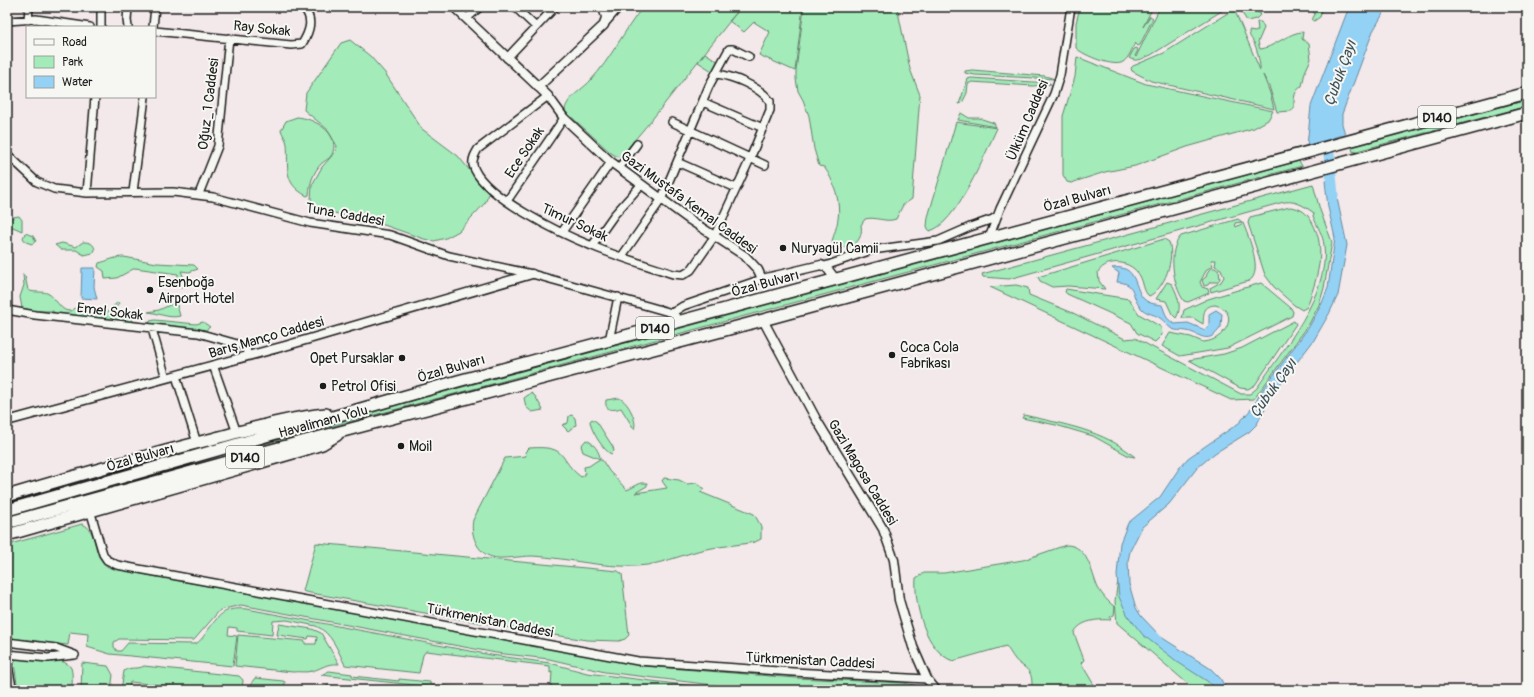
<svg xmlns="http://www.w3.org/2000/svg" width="1534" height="697" viewBox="0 0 1534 697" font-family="Pangolin,sans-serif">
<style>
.green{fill:#a3ebb9;stroke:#60846a}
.water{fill:#94d2f5;stroke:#64899e}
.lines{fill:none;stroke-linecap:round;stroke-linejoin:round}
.river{stroke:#94d2f5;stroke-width:11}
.minor-casing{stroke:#1c1c1c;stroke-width:10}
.tertiary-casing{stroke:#1c1c1c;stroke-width:11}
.trunk-casing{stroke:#1c1c1c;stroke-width:14}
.minor{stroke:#f6f6f2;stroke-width:7}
.tertiary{stroke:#f6f6f2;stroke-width:8}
.trunk{stroke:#f6f6f2;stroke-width:11}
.poi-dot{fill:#1c1c1c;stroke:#f6f6f2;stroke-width:1.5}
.labels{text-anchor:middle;stroke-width:4;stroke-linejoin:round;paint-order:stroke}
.shield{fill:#f6f6f2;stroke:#5d5d5c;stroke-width:1}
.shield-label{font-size:13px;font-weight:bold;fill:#1c1c1c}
.street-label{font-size:14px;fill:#1c1c1c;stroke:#f6f6f2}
.poi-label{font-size:14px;fill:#1c1c1c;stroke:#f6f6f2;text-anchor:start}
.water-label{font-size:15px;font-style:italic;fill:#40535d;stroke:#f6f6f2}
</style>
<rect width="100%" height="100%" fill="#f3e8ea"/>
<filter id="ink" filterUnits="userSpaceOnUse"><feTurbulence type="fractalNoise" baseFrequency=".025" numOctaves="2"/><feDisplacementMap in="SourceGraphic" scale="8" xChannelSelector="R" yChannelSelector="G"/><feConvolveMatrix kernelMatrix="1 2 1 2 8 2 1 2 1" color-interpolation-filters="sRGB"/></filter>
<g filter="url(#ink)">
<!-- green -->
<path class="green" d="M 643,7 L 741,7 L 654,117 L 622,155 L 618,157 L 611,153 L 565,111 C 565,99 583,89 590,81 C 611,59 624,30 643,7 Z
M 742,7 L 803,7 L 795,71 L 759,55 L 770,32 L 754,22 L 744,32 L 729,21 Z
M 804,7 L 828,7 L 871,11 L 897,7 L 910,69 L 920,95 L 912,199 L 903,205 L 896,219 C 885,223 876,216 865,219 L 861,225 C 864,241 851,251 835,247 L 832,241 C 834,234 837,227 838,219 C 841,203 834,180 824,167 L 819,166 L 814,149 L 809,116 L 803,100 L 798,91 L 796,79 L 796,70 Z
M 1080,7 L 1153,7 L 1143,27 L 1150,16 L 1153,18 L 1140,45 L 1138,46 L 1135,43 C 1132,49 1129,58 1123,62 C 1114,68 1083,55 1076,48 L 1076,23 Z
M 1160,7 L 1228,7 L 1151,55 C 1143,58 1137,63 1129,58 L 1134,49 L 1137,48 L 1138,50 L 1135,56 L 1136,57 Z
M 1241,7 L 1252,7 L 1254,10 L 1261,14 L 1256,19 L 1247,21 L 1242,13 Z
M 1309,7 L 1323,7 L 1320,17 L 1314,21 L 1312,20 L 1315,14 Z
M 1234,9 L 1260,70 C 1261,67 1257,49 1255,45 C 1253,39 1249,38 1249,31 L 1255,32 L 1258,30 L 1257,22 L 1261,22 L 1264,28 L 1258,42 L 1260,49 C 1271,49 1291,31 1303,32 L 1302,39 L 1309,44 L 1311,59 L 1305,72 L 1302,86 C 1293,92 1294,99 1294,109 L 1291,111 L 1277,112 L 1269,86 L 1263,75 L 1270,93 L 1274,109 L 1151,81 L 1132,71 L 1131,68 L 1133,66 L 1164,53 Z
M 350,40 L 370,56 L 385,73 L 422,129 L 458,156 L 489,194 L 485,203 L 459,231 L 446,238 L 434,241 L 424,239 L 384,225 L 314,208 L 311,199 L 312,185 L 322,167 L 336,151 L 337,146 L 327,129 L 304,110 L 306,93 L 341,43 Z
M 705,53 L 719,62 L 715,70 L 712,71 L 698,62 Z
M 1077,57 L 1146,84 L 1273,111 L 1268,120 L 1254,128 L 1187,147 L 1135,166 L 1105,172 L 1071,183 L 1067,182 L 1063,175 L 1063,116 L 1075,77 Z
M 972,70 L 1045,76 L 1055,79 L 975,75 L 965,73 L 965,71 Z
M 971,78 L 1049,83 L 1051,84 L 1033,86 L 972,82 L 968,84 L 967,93 L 962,103 L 959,104 L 968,79 Z
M 1527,100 L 1527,106 L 1516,109 L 1353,152 L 1352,147 Z
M 961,113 L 969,118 L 979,118 L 994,123 L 996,127 L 958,120 Z
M 297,117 C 313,118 339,132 333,152 C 331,158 326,160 322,163 C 313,172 310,183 309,195 L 307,196 C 282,183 289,168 287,144 C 286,138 283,136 281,130 L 286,121 Z
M 956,122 L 997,128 C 986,152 955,227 929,231 L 927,226 L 928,217 Z
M 1299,161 L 1302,166 L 477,388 L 161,471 L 13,515 L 12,512 L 159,469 Z
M 1313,184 L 1320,210 L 1332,242 L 1324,288 L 1319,305 L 1308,326 L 1254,399 L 1231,400 L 990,287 L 1016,285 L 1028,288 L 1029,295 L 1073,313 L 1125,339 L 1135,338 L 1241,394 L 1250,394 L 1257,388 C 1283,349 1330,295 1324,245 C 1323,235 1317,226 1313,216 L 1314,213 C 1303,205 1294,199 1280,203 L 1009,279 L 983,277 L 982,274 Z
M 1290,207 C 1301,208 1307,213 1312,222 C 1328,250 1316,280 1307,307 L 1302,310 L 1294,305 L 1274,287 L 1265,275 L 1248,223 L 1250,217 Z
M 19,216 L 22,220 L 22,231 L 13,227 L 11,228 L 10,251 L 7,257 L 7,222 L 13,217 Z
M 1238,219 L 1242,222 L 1235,223 L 1236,227 L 1243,223 C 1248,236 1264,272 1249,281 L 1211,292 L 1210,288 L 1221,282 L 1224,277 L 1221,269 L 1215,266 L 1216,260 L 1211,260 L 1213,266 L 1207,269 L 1200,282 L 1202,287 L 1208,289 L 1209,293 L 1188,302 L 1184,301 C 1173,286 1167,250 1181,236 Z
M 25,233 L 33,236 L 36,241 L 32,244 L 26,242 L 23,238 Z
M 1164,239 L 1169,242 C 1175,258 1165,289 1149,296 C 1143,291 1144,283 1140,276 C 1132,261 1108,257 1098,272 L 1099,281 L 1105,289 L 1068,286 L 1052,287 L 1040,281 L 1038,277 Z
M 83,242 C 89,242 94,243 95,250 L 93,253 L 84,255 L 76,250 L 61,250 L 55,245 L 62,243 L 76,247 Z
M 124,257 L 157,263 L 194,265 L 198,269 L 189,272 L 181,271 L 184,278 L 180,281 L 183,286 L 180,288 L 177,286 L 178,274 L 135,268 L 117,278 L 105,279 L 104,271 L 98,267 L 99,263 C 108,261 114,257 124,257 Z
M 1211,268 L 1215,268 L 1219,271 L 1220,279 L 1217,282 L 1210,282 L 1208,285 L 1204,286 L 1202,280 L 1206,277 L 1208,271 Z
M 23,274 L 25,276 L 28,290 C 33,293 40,291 47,293 C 56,297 60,311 69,311 C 73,311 75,308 77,306 L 89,306 L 96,314 L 105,314 L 118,302 L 119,304 L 109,315 L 131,317 L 134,322 L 55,314 L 53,311 L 36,311 L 22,308 L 20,297 L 24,285 Z
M 1167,282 L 1172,284 C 1177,294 1183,307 1176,318 L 1172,314 L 1166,301 L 1156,299 Z
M 1261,283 L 1291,308 L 1293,312 L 1292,316 L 1228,348 L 1180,356 L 1162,346 L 1170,333 L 1191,337 L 1203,342 C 1226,341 1241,311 1215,305 C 1202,306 1204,315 1203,324 L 1193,318 L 1182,318 L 1184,310 L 1208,299 Z
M 1066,289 L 1129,299 L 1139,314 L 1161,327 L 1162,335 L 1155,342 L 1137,333 L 1131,323 L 1067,294 L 1065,292 Z
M 172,304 L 177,305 L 180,316 C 169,319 159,313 148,312 L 159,310 Z
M 155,320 L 196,324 L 203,322 L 210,327 L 206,330 L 149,324 L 150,321 Z
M 1294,321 L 1296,324 L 1255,385 L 1248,389 L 1240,388 L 1189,360 L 1224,354 L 1242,348 Z
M 531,393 L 535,396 L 543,410 L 532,412 L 526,407 L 524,398 Z
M 619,398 C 628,401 638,422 634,429 L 621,408 C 614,410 604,412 606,400 Z
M 572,415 L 575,418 L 576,425 L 568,431 L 562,425 L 568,423 L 569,416 Z
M 1024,415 C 1062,424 1104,430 1135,457 L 1129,456 L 1093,436 L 1056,425 L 1022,418 Z
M 592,419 L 597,422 L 613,447 L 614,451 L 611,454 C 603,450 590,429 590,421 Z
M 586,440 C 593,442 600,452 600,459 L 583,452 L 581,446 Z
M 529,448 C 570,445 557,459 581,477 L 585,475 L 584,467 L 589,466 L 598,460 L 602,460 L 609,471 L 627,490 L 641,483 L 647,483 L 647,486 L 635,493 L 667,488 L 662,481 L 664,478 L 679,480 L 687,484 L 697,483 L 704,489 L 700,492 L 754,514 L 761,526 L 761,539 L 755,542 C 739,545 722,546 706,549 C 687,553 667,562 647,565 C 608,570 570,558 532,556 C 521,556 501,560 492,557 C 477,553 470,534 473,520 L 505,458 L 526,456 L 525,452 Z
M 82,524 C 100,530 90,558 110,568 L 644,666 L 796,678 L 903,683 L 914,685 L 923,690 L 755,690 L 605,672 L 549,659 L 496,653 L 241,605 L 220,610 L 194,640 L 119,639 L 114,642 L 114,647 L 117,651 L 121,651 L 128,643 L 195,644 C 200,642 203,637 206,633 C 219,615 223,607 247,609 L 491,655 L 550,663 L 587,673 L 725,690 L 565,690 L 551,687 L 552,672 L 550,673 L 550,666 L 426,651 L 423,655 L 419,673 L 345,665 C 338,651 332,633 316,626 L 287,620 L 273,621 L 272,635 L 237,631 L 237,628 L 229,627 L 228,635 L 237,636 L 233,666 L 110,654 L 87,647 L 88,634 L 70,632 L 68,645 L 15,640 L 9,633 L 7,623 L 7,545 Z
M 316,543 L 618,571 L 622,574 L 629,635 L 625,639 L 619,641 L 587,640 L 533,632 L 305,592 L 303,591 Z
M 1066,545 C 1088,545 1091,572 1098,588 C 1103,596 1108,602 1115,607 L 1114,615 L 1110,617 L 1111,620 C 1099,619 1080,620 1074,633 L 1084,660 L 1081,663 L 1097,690 L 1032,690 C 1032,675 1032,672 1020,664 C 1014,660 1010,651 1006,646 L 953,661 C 925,651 914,604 916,578 L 924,573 L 944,573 L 1023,560 Z
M 1118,580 L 1130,615 L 1212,682 L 1218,690 L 1195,690 L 1117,623 L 1115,601 Z
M 279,624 L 312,629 L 321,633 L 339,664 C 326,663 323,668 312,671 C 305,673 299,671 293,672 L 235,666 L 238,635 L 305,641 L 305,644 L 316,644 L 317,637 L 309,636 L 308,639 L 277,635 Z
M 17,658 C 29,658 65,656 71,668 C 73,673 72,684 72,690 L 18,690 L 14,663 Z
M 82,663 L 108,666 L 113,675 L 111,690 L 81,690 Z
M 144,666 L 239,676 L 243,680 L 242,690 L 208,690 L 130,682 L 129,690 L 121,690 L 124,671 C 130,666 137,670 144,666 Z
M 329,671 L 352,674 L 352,676 L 399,681 L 399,679 L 430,682 L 430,685 L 499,690 L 461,690 L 321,675 Z
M 255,678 L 283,681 L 285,682 L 284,690 L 251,690 L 252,682 Z
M 327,685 L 375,690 L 326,690 Z"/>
<!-- water -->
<path class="water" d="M 1349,7 L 1387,7 L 1373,31 L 1342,114 L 1342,124 L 1345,134 L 1307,146 L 1311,106 Z
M 1336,179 L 1337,198 L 1347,245 L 1338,295 L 1329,314 L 1314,340 L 1271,396 L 1257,424 L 1249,432 L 1215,453 L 1197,468 L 1169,504 L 1142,527 L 1130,551 L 1128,561 L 1129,584 L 1136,608 L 1141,616 L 1161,637 L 1211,669 L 1220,678 L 1227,690 L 1217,690 L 1207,681 L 1179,663 L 1143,635 L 1128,616 L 1119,597 L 1117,575 L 1120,543 L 1128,523 L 1160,497 L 1180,467 L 1188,458 L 1239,423 L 1253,407 L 1261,392 L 1309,327 L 1322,303 L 1328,288 L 1335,238 L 1328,207 L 1325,181 Z
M 82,268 L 95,268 L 94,287 L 97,299 L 81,298 Z
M 1112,268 C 1139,264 1133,290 1145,300 C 1150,304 1156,304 1162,305 L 1167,318 L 1174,324 L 1188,323 L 1205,330 L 1209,325 L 1209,314 L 1216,310 L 1222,314 L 1221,327 C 1208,346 1201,334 1187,331 C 1181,330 1176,331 1172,329 C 1167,326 1165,321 1160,318 C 1155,314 1146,314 1141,308 C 1130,297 1138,283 1117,282 L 1119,273 Z"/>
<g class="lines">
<!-- river -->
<path class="river" d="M 1326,124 L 1333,195"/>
<!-- minor casing -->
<g class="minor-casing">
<path id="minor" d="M 101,7 L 101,27
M 128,7 L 127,20 L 128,27
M 515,7 L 536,27
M 467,18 L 480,7
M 28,20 L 29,7
M 7,21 L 36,19 L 90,27
M 606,22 L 619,7
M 153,27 L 155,7
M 155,31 L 291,45 L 302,44 C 310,31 314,19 303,7
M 507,58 L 555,7
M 548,96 L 478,149 C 475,154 472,159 473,165 C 481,196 564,235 592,246 C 618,257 646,265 673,274 L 683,275 L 691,270 L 714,237 L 750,159 L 770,110 L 770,101 C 760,87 733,76 717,74
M 703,102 L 763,128
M 672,122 L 765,165
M 7,154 L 37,182 L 54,189 L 87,193 L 173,192 L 213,197 L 310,223 L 390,235 L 449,256 L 532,274 L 651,307 L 672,313 L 681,321
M 677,162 L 736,188
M 619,168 L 637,144
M 133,192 L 145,97
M 87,193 L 95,97
M 199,194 L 218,146 L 229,38
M 507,201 L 564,118
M 562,232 L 611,162
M 989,238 L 1000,209 L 1054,94 L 1060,75 L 1071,7
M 592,246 L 614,215 L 641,185
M 622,256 L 661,200 L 709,86 L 729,49 L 733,49 L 749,57
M 825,266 L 872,250 L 938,241 L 970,227 L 993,219 L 998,215
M 7,310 L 35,315 L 198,333 L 241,345 L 245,347 L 248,355
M 672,313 L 683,306 L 762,279
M 152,329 L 166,378
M 609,341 L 618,297
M 213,365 L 237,433
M 176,376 L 197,443
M 90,510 L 103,554 L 107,560 L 117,565 L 638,661 L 793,672 L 927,679
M 7,642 L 56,648 L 75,655
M 7,654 L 48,658 L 74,655"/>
</g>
<!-- tertiary casing -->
<g class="tertiary-casing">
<path id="tertiary" d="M 454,7 L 548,96 L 564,118 L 611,162 L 690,220 L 745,256 L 758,270 L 762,279 L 821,265 L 827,268 L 836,280
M 538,87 L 604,25 L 606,17 L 603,7
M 763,320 L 816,419 L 883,529 L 894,560 L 899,600 L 913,647 L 927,679 L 936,690
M 7,421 L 285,346 L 532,274
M 7,663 L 12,690"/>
</g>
<!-- trunk casing -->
<g class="trunk-casing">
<path id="trunk" d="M 7,496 C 74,476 141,457 208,440 C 247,430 286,418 326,414
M 11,509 L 458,381 L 1527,93
M 14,521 L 260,453 L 763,320 L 1527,113
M 7,535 L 300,451 L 322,444 L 337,435"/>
</g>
<!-- minor -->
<use href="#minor" class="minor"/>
<!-- tertiary -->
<use href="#tertiary" class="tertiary"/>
<!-- trunk -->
<use href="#trunk" class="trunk"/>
</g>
</g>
<!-- markers -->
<g class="poi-dot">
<circle cx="783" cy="248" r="4"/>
<circle cx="150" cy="290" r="4"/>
<circle cx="892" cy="355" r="4"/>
<circle cx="402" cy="358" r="4"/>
<circle cx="323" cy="386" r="4"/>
<circle cx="401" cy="446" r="4"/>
</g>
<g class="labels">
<!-- shield labels -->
<g class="shield">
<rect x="1418" y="106" width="38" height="22" rx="3"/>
<rect x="636" y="317" width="38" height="22" rx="3"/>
<rect x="226" y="446" width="38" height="22" rx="3"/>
</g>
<g class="shield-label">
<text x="1437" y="122">D140</text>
<text x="655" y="333">D140</text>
<text x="245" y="462">D140</text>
</g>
<!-- street labels -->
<g class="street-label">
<text transform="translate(262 28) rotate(6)" y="5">Ray Sokak</text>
<text transform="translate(208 104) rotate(-83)" y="5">Oğuz_1 Caddesi</text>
<text transform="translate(1027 120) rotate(-67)" y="5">Ülküm Caddesi</text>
<text transform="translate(524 152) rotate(-56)" y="5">Ece Sokak</text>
<text transform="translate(1077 198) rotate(-15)" y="5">Özal Bulvarı</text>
<text transform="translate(689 202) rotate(36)" y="5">Gazi Mustafa Kemal Caddesi</text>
<text transform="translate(345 214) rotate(10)" y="5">Tuna. Caddesi</text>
<text transform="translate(575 222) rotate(25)" y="5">Timur Sokak</text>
<text transform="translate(765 283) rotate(-15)" y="5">Özal Bulvarı</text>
<text transform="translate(110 311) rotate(7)" y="5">Emel Sokak</text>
<text transform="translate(266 337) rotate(-16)" y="5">Barış Manço Caddesi</text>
<text transform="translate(451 368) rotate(-16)" y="5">Özal Bulvarı</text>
<text transform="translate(323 421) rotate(-15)" y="5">Havalimanı Yolu</text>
<text transform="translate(140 457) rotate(-16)" y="5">Özal Bulvarı</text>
<text transform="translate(863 472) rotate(59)" y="5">Gazi Magosa Caddesi</text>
<text transform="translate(490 620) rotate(11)" y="5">Türkmenistan Caddesi</text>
<text transform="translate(810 660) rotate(3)" y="5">Türkmenistan Caddesi</text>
</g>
<!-- poi labels -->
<g class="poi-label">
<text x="791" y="253">Nuryagül Camii</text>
<text x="158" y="287">Esenboğa<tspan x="158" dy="16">Airport Hotel</tspan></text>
<text x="900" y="352">Coca Cola<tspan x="900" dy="16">Fabrikası</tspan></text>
<text x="394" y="363" text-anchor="end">Opet Pursaklar</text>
<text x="331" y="391">Petrol Ofisi</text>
<text x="409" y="451">Moil</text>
</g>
<!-- water labels -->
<g class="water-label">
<text transform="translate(1340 73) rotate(-70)" y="5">Çubuk Çayı</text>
<text transform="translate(1273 388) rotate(-54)" y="5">Çubuk Çayı</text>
</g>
</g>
<!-- margin -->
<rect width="1534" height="697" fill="none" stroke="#f6f6f2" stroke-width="24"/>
<rect x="12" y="12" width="1510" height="673" fill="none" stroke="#1c1c1c" stroke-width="1.5" filter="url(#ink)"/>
<!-- legend -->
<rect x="26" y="26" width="130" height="72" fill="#f6f6f2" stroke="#9f9f9c"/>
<rect x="34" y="39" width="20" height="6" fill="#f6f6f2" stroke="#9f9f9c"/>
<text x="62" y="46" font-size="12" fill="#1c1c1c">Road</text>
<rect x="34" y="56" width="20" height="12" fill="#a3ebb9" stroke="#9f9f9c"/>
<text x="62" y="66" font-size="12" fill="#1c1c1c">Park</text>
<rect x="34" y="76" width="20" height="12" fill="#94d2f5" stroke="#9f9f9c"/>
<text x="62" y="86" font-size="12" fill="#1c1c1c">Water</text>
</svg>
